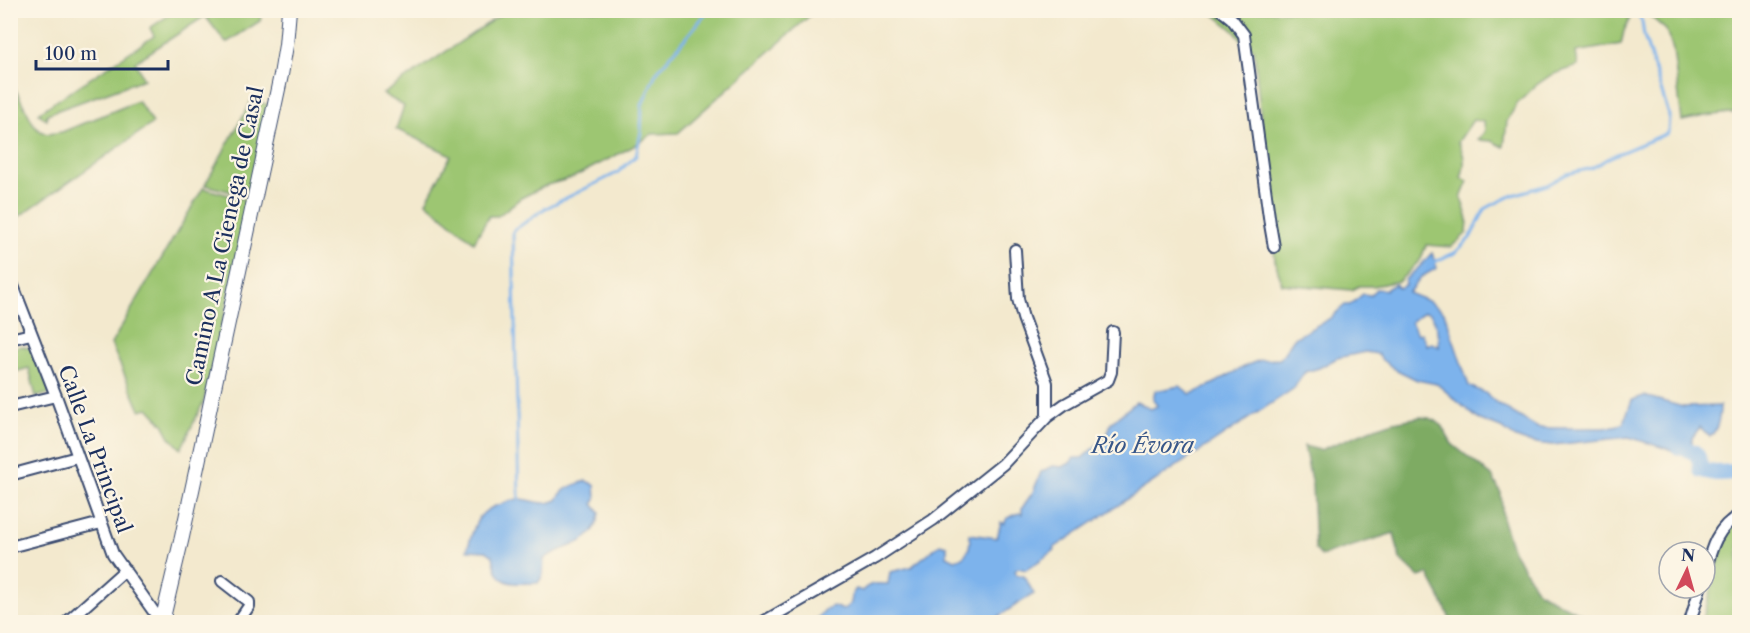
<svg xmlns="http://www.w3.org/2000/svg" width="1750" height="633" viewBox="0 0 1750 633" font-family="'Libre Caslon Text',serif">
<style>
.green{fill:#9dc672;stroke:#5c7a68;stroke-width:1.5}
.forest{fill:#7eab64;stroke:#4c6d61;stroke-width:1.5}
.water{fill:#7db3ec;stroke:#4c71a5;stroke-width:1.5;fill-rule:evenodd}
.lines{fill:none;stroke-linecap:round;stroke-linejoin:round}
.stream{stroke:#7db3ec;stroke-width:3}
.river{stroke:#7db3ec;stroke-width:16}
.minor-casing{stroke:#3b4b6f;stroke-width:14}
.tertiary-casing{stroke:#3b4b6f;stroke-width:16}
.minor{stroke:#fff;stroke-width:10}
.tertiary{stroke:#fff;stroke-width:14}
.labels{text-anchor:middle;stroke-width:4.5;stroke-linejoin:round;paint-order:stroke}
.street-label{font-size:21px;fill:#1b2f5e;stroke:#fcf5e5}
.water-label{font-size:22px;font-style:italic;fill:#385789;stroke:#fcf5e5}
</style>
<rect width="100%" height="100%" fill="#fcf5e5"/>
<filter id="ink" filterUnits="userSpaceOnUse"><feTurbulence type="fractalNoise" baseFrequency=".0167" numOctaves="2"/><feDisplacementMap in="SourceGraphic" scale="12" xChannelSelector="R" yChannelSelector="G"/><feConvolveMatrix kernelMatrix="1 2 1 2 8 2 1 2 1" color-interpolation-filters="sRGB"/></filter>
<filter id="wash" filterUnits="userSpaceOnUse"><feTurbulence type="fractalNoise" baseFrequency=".008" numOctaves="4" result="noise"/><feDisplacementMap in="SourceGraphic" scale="24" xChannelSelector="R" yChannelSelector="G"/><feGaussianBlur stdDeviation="1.35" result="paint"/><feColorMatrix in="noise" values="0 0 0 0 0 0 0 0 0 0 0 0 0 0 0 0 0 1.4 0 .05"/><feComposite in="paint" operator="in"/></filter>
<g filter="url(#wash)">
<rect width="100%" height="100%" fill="#f3e9ce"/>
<!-- green -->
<path class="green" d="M 248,10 L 250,13 L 257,11 L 261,17 L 260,21 L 226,43 L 205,16 L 135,62 L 144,79 L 47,114 L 47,120 L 38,113 L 154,36 L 150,28 L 175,11 Z
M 1630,10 L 1632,14 L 1624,31 L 1621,44 L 1576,52 L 1578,66 L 1551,75 L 1535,86 L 1517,104 L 1507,121 L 1504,147 L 1492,141 L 1478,140 L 1485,131 L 1484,122 L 1473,120 L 1458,142 C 1465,155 1466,163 1461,178 L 1468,181 L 1461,198 L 1468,219 L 1467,233 L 1451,247 L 1426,245 L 1421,259 L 1399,281 L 1373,286 L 1359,286 L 1351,290 L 1282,284 L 1275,260 L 1254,49 L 1246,46 L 1234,31 L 1210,11 Z
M 506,11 L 506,10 L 815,11 L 678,133 L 652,134 L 632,147 L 572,178 L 547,185 L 521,198 L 498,216 L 489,216 L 474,242 L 426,202 L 451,155 L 396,129 L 404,106 L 383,94 Z
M 1644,11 L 1739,11 L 1739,112 L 1705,116 L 1682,121 L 1673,50 L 1666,30 Z
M 11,81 L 34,125 L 40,131 L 47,134 L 62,132 L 138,101 L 153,123 L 11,222 Z
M 252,100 L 272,106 L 252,197 L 205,185 Z
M 203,188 L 251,201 L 204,401 L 181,449 L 170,437 L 163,424 L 148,408 L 140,410 L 111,344 Z
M 22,346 L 35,350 L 51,393 L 36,397 L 29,368 L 11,373 L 10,348 Z
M 1739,523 L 1739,622 L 1702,622 L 1724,543 L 1733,526 Z"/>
<!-- forest -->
<path class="forest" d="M 1420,417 L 1429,418 L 1436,421 L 1441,425 L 1452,444 L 1492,476 L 1501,493 L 1503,521 L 1512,549 L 1537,590 L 1557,602 L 1591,619 L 1593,622 L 1451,622 L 1445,607 L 1428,574 L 1419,577 L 1400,559 L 1394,533 L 1321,556 L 1315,549 L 1312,485 L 1304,446 L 1320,450 L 1372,429 L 1394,422 Z"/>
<!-- water -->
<path class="water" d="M 1432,253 L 1437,268 L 1421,277 L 1408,293 L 1428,301 L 1444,312 L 1469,386 L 1485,393 L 1498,404 L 1538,428 L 1605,428 L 1623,424 L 1632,400 L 1644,396 L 1683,407 L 1720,406 C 1720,417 1718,429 1710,437 L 1700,427 L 1692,438 L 1692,444 L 1687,448 L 1674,451 L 1629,437 L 1552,445 L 1527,442 L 1516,438 L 1501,428 L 1478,419 L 1437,384 L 1417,380 L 1395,369 L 1382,360 L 1378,354 L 1365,352 L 1337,358 L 1319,368 L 1305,372 L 1293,389 L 1066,540 L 1054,548 L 1055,550 L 1026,570 L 1018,568 L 1015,571 L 1017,575 L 1024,576 L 1034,594 C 1019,602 1005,613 990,622 L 814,622 L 826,609 L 833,606 L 843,610 L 851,603 L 852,594 L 856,589 L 862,591 C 870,582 877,584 888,584 L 890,572 L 911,567 L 940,544 L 947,546 L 947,556 L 955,560 C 967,557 972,547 969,534 L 997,538 L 1001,522 L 1004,524 L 1007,518 L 1019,513 L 1022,514 L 1022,508 L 1033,492 L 1041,472 L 1052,466 L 1063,467 L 1070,463 L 1074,458 L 1082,458 L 1107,436 L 1111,423 L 1136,402 L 1151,409 L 1157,406 L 1153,399 L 1155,391 L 1180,386 L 1190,394 C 1215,387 1236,367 1261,360 C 1267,359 1274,360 1280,359 L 1294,338 L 1329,319 L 1345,305 L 1350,305 L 1363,294 L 1370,295 L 1376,289 L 1385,290 L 1395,284 L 1399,288 L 1405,285 L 1405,280 C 1410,274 1417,270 1421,265 C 1425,261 1428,257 1432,253 ZM 1424,312 L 1430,313 C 1437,323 1439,336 1439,347 L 1432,343 L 1427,345 L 1421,333 L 1417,334 L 1411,322 Z
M 586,481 L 595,485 L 596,500 L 593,504 L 600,513 C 594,548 567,542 544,559 L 543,575 L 538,583 C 511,583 498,588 493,556 L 486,551 L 467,550 C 475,526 475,511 502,504 C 507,502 515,499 520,499 C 536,500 541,507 557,500 C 563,487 574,485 586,481 Z"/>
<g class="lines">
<!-- stream -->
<path class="stream" d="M 1434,262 L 1455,253 L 1470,238 L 1485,209 L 1494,204 L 1513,195 L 1547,185 L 1567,174 L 1592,168 L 1610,157 L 1668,133 L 1669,115 L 1644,36 L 1642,22 L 1636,10
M 519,499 L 513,231 L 544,209 L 617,173 L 636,156 L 641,132 L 642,105 L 656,73 L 709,10"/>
<!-- river -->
<path class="river" d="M 1674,431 L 1679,447 C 1696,452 1699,452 1701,470 L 1715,473 L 1740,472"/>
</g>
</g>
<g filter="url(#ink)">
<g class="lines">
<!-- minor casing -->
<g class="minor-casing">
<path id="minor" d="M 1221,10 L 1232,19 L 1244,35 L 1270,224 L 1274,247
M 1015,250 L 1018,299 L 1023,318 L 1047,383 L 1047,417
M 10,278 L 56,396 L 113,554 L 161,622
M 10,339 L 31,334
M 10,407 L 56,396
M 10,475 L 77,457
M 10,547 L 101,523
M 1705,572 C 1711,549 1717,526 1740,515
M 222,581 L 249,602 L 249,606 L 238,622
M 67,622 L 125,570
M 763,622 L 875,558 L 933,520 L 1003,464 L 1047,417 L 1065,404 L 1108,380 L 1111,372 L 1113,332
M 1690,622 L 1700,588"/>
</g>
<!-- tertiary casing -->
<g class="tertiary-casing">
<path id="tertiary" d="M 162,622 L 182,537 L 281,75 L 286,45 L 289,10"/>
</g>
<!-- minor -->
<use href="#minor" class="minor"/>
<!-- tertiary -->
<use href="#tertiary" class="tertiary"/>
</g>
</g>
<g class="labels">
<!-- street labels -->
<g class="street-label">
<text transform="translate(225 236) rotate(-78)" y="7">Camino A La Cienega de Casal</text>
<text transform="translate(95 449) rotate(70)" y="7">Calle La Principal</text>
</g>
<!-- water labels -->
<g class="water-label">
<text x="1143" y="453">Río Évora</text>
</g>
</g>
<!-- margin -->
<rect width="1750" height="633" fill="none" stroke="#fcf5e5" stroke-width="36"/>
<!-- north arrow -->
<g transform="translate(1687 570) rotate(5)"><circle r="28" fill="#fcf5e5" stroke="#a2a6af" stroke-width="1.5"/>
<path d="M0-4.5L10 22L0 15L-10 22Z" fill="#d1495b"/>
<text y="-9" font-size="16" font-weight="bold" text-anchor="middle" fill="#1b2f5e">N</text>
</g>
<!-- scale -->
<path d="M36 60v9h132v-9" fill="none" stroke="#1b2f5e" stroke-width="3"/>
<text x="45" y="60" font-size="18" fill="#1b2f5e" stroke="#fcf5e5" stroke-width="4.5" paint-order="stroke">100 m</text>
</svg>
